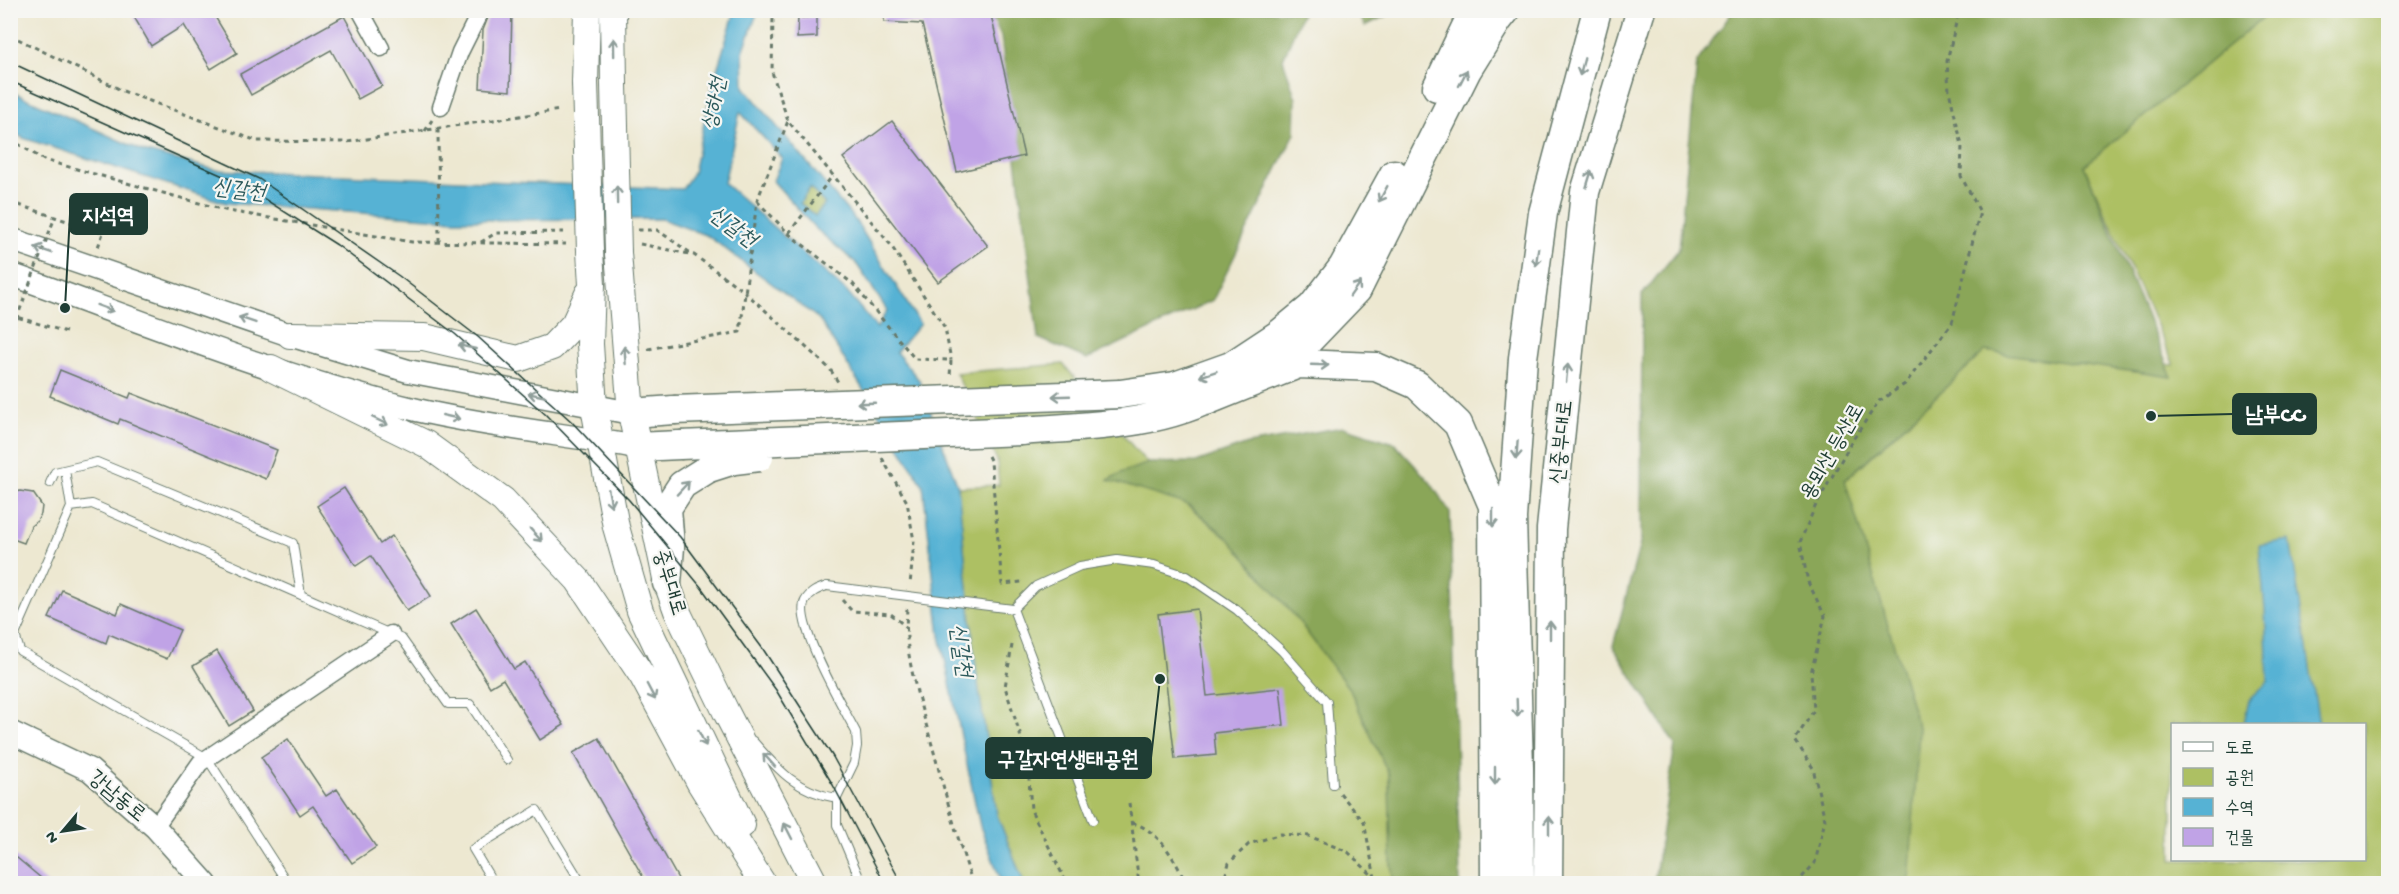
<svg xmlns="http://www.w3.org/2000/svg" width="2399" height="894" viewBox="0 0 2399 894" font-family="'Gochi Hand','Poor Story',sans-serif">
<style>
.green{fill:#adc063;stroke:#667e4c;stroke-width:1.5;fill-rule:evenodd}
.forest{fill:#8aa659;stroke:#547246;stroke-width:1.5}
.water{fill:#56b2d4;stroke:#3a7884;stroke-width:1.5;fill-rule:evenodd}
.building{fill:#c0a3e6}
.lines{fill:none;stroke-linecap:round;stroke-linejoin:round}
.lane-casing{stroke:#67796b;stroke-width:10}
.street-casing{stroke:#67796b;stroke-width:19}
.secondary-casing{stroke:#67796b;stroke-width:25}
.primary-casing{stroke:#67796b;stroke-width:28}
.highway-casing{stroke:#67796b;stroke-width:31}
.path{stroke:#67796b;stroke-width:3;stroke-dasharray:4.5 4.5;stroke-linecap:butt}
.lane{stroke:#fff;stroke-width:8}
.street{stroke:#fff;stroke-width:16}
.secondary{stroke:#fff;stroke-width:22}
.primary{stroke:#fff;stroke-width:26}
.highway{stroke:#fff;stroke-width:28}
.tram{stroke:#1f3d34;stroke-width:1.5}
.lane-bridge-casing{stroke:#67796b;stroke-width:10;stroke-linecap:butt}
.primary-bridge-casing{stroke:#67796b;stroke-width:28;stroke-linecap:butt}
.highway-bridge-casing{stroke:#67796b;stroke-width:31;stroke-linecap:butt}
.path-bridge{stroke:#67796b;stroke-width:3;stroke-dasharray:4.5 4.5;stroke-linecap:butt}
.lane-bridge{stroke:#fff;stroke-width:8}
.primary-bridge{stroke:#fff;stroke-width:26}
.highway-bridge{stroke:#fff;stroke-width:28}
.oneway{stroke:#8f9e9a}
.labels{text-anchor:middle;stroke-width:4.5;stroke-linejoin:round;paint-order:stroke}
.street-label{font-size:21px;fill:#1f3d34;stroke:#f6f6f2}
.water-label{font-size:22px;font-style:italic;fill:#2d5a5c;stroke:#f6f6f2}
.leader{fill:none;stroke:#1f3d34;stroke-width:2}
.callout-dot{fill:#1f3d34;stroke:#f6f6f2;stroke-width:2}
.callout{fill:#1f3d34;stroke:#1f3d34;stroke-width:2}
.callout-label{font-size:22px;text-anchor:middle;font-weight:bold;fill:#fff}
</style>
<rect width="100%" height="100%" fill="#f6f6f2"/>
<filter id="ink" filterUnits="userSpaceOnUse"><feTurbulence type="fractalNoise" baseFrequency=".0167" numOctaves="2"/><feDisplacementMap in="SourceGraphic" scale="12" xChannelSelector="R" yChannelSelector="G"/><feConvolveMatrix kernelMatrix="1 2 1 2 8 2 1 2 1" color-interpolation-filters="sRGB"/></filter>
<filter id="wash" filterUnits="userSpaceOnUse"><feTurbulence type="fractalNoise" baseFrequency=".008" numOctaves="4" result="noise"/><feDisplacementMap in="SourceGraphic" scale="24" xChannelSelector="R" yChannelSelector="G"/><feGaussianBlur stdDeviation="1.35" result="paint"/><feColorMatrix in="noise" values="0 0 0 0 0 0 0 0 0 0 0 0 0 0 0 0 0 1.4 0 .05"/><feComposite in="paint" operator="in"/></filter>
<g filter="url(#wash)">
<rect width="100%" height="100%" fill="#ede8d1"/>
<!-- green -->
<path class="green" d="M 2271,11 L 2388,11 L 2388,883 L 1896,883 L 1845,481 L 1985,351 L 2174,365 L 2084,166 ZM 2172,724 L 2364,724 L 2364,860 L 2172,860 Z
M 810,188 L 825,204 L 815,216 L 800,203 Z
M 1063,364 L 1140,455 L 1187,505 L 1229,539 L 1262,576 L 1298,620 L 1350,690 L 1389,775 L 1391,864 L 1394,883 L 1024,883 L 997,815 L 976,669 L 958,487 L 999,485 L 997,460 L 956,373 Z"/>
<!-- forest -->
<path class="forest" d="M 990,11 L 1303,11 L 1283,59 L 1296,99 L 1295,133 L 1213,300 L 1087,359 L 1038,338 L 1001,37 Z
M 1357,11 L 1396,11 L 1365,26 Z
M 1733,11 L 2271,11 L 2084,166 L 2172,377 L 1985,351 L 1845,480 L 1919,730 L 1909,883 L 1654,883 L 1675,745 L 1613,646 L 1641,540 L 1642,295 L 1679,249 L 1697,62 Z
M 1343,427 L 1394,443 L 1430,482 L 1450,512 L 1460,883 L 1394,883 L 1391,864 L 1389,775 L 1350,690 L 1298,620 L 1229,539 L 1189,505 L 1108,480 L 1123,472 L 1149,463 L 1196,462 L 1248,444 Z"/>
<!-- water -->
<path class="water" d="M 735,11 L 758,11 L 743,52 L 744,87 L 856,221 L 920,324 L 896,352 L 919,380 L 958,487 L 976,669 L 997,815 L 1024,883 L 1002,883 L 980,826 L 940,636 L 923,485 L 819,319 L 708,236 L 662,219 L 455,220 L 226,203 L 23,138 L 11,131 L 10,91 L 143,151 L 216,170 L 682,189 L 693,173 L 712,86 ZM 740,112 L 782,158 L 773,181 L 815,228 L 856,263 L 887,310 L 877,328 L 846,291 L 724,183 ZM 810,188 L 825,204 L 815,216 L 800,203 Z
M 2290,540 L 2319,724 L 2244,724 L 2249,700 L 2268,682 L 2265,609 L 2259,545 Z"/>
<g id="blocks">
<!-- building -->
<path class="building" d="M 130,10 L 211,10 L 237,53 L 211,69 L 184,25 L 151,46 Z
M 491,10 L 512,10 L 510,91 L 480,88 L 483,30 Z
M 884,10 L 970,10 L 971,15 L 990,11 L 1024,156 L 957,172 L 922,24 L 884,22 Z
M 344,16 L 382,86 L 358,99 L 331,50 L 251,95 L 240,74 Z
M 817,17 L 817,37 L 797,38 L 798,18 Z
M 892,121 L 988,246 L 938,282 L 843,158 Z
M 60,370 L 129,398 L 131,393 L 277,450 L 266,479 L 120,419 L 118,424 L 50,396 Z
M 344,488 L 380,544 L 392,536 L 431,596 L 407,611 L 371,556 L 356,566 L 317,506 Z
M 20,491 L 33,493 L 42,506 L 41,514 L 37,521 L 31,526 L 24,543 L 10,538 L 10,495 Z
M 62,590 L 117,614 L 121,604 L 180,630 L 167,659 L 109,634 L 106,643 L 49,618 Z
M 476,608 L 514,669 L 525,662 L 564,725 L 540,740 L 503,679 L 490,687 L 451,624 Z
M 1197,609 L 1207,696 L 1280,688 L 1284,725 L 1214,733 L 1216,755 L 1175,759 L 1158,614 Z
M 217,651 L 253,711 L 229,726 L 193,666 Z
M 599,738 L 681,884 L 647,884 L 573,753 Z
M 288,739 L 326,796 L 337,789 L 376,847 L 352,863 L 313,806 L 300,815 L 261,757 Z
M 10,852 L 48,884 L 10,884 Z"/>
</g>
</g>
<g filter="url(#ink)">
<use href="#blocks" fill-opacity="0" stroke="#67796b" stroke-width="1.5"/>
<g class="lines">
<!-- lane casing -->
<g class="lane-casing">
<path id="lane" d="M 65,470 L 71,507
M 50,483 L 55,472 L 97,462 L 293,543 L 301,595
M 827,586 C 818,589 810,592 805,601 C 793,622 844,709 856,732 L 857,746 L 854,763 L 837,798 L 837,825 L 862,884
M 753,741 C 778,770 797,792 837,798
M 1093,820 L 1013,609 L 1036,586 L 1080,566 L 1117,560 L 1154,565 L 1187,576 L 1237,610 L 1282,651 L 1327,702 L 1333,784
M 288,884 L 207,758 L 20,651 L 15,635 L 71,507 L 92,504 L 402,639 L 448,704 L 470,704 L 507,760
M 494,884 L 473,849 L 537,810 L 582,884"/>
</g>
<!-- street casing -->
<g class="street-casing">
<path id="street" d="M 360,10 L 381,48
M 441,107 L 460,52 L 481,10
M 155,827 L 200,763 L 391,634"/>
</g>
<!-- secondary casing -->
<g class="secondary-casing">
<path id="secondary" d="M 10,239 L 290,335 L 408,371 L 631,413
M 10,274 C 144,322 278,377 417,410 C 490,427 563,434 637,447
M 10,732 L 90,770 L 155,827 L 206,884"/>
</g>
<!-- primary casing -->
<g class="primary-casing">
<path id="primary" d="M 613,10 L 614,84
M 585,83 L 587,10
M 590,251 L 592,285 L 590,344 L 594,407 L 616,527 L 640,611 L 742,825
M 618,253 L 631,413 L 667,583 L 677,611 L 726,712 L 815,884
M 290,335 L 424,337 L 518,359 L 552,347 L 574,324 L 588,294
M 271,368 L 426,444 L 503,500 L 578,580 L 643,677 L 700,783 L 763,884"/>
</g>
<!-- highway casing -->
<g class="highway-casing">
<path id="highway" d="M 1437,87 L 1474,10
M 1269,364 L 1309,340 L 1357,290 L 1467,70 L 1498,20 L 1506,10
M 1120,394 L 1175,386 L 1231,366 L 1278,335 L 1312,307 L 1343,267 L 1394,174
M 1206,401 L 1298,364 L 1376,367 L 1417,385 L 1458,424 L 1493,506 L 1495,884
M 631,413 L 674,410
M 1021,431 C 1088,426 1162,426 1222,392
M 637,447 L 680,445
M 667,583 L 670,547 L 667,508 L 682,485 L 709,468
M 1520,884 L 1519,768 L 1512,518 L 1523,358 L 1543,213 L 1597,10
M 1548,884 L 1551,529 L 1585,192 L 1641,10"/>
</g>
<!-- path -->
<path class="path" d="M 775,10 L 773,16 L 772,72 L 788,121 L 890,244 L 945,328 L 951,360
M 10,35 L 123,91 L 257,141 L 347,142 L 560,110
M 438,129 L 439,241
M 425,131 L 432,120
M 10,139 L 44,160 L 228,211 L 412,242 L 570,244
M 757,201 L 789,234 L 853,284 L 915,359 L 951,360 L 950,377
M 10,202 L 103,233 L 98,247
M 638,230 L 657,230 L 692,254
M 789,233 L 833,175
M 481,242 L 496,233 L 568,232
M 640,244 L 694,255 L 745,292 L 830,369 L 838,382
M 10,315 L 66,332
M 648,349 L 740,332 L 757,201 L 788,121
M 988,456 L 991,462 L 1002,584 L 1022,582
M 882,458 L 907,502 L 914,541 L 910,585
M 842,600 L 852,611 L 891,614 L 906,627
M 907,609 C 903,655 920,702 932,745 C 945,792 957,838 973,884
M 1012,645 L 1005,687 L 1020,734 L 1029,779 L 1031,810 L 1067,884
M 1340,793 L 1364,822 L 1375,878
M 1129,803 L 1139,884
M 1132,823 C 1158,829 1176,860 1186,884
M 1223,884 L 1229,863 L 1249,844 L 1281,834 L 1309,836 L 1348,852 L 1375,878 L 1378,884
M 1796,884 L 1815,863 L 1825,820 L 1813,768 L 1795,740 L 1814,710 L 1811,673 L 1825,616 L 1808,582 L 1800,542 L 1815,507 L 1852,441 L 1879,401 L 1905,384 L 1952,323 L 1980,212 L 1961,176 L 1962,145 L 1949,91 L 1947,61 L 1959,10"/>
<!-- lane -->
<use href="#lane" class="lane"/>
<!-- street -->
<use href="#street" class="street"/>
<!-- secondary -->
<use href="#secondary" class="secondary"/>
<!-- primary -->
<use href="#primary" class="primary"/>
<!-- highway -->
<use href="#highway" class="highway"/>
<!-- tram -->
<path class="tram" d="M 10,62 L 259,179 L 399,276 L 478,337 L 571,421 L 680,537 L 763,649 L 833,757 L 902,884
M 10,81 L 241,184 L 337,245 L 455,334 L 545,414 L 629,500 L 701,587 L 776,690 L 833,785 L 885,884"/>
<!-- lane-bridge casing -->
<g class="lane-bridge-casing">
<path id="lane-bridge" d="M 827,586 L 1013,609"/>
</g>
<!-- primary-bridge casing -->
<g class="primary-bridge-casing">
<path id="primary-bridge" d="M 585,83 L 590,251
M 614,84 L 618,253"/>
</g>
<!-- highway-bridge casing -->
<g class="highway-bridge-casing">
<path id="highway-bridge" d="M 674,410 L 1120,394
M 680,445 L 1021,431
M 709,468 L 734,460 L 759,457"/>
</g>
<!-- path-bridge -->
<path class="path-bridge" d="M 10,336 L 55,217"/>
<!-- lane-bridge -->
<use href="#lane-bridge" class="lane-bridge"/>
<!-- primary-bridge -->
<use href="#primary-bridge" class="primary-bridge"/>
<!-- highway-bridge -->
<use href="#highway-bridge" class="highway-bridge"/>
</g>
<!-- one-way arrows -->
<defs><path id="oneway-shaft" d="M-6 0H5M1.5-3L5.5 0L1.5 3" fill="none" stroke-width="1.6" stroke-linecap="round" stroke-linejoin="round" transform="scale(1.5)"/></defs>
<g class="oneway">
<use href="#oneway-shaft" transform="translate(614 47) rotate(-91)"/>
<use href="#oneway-shaft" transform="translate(1582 67) rotate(105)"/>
<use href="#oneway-shaft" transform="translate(1463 78) rotate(-63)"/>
<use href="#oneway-shaft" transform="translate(1589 179) rotate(-73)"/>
<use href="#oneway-shaft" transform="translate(1383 194) rotate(119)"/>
<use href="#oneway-shaft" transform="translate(617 195) rotate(-91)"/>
<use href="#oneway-shaft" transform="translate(43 250) rotate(-161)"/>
<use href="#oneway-shaft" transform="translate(1537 257) rotate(98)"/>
<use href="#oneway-shaft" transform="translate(1355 289) rotate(-55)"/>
<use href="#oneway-shaft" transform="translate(105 308) rotate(20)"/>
<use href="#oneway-shaft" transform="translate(247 320) rotate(-161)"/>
<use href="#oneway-shaft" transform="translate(467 347) rotate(-167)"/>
<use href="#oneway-shaft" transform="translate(625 355) rotate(-94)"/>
<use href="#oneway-shaft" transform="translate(1320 365) rotate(2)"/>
<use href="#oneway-shaft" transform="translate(1567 373) rotate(-84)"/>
<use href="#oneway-shaft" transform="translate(1208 374) rotate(161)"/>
<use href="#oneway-shaft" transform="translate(537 395) rotate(-169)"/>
<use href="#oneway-shaft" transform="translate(1061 396) rotate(178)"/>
<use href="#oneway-shaft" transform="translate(866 403) rotate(178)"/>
<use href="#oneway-shaft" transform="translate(451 417) rotate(13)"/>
<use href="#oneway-shaft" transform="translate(380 421) rotate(26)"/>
<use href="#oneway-shaft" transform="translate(1517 450) rotate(94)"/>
<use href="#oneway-shaft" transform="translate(683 488) rotate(-47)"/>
<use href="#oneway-shaft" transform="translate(610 498) rotate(79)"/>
<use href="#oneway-shaft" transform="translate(1493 518) rotate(90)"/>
<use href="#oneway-shaft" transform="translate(536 535) rotate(47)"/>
<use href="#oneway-shaft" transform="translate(1550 630) rotate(-90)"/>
<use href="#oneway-shaft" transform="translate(651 692) rotate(62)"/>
<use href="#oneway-shaft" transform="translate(1517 708) rotate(88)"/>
<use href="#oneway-shaft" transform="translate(702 738) rotate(64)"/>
<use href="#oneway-shaft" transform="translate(769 760) rotate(-132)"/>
<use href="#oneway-shaft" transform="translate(1495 776) rotate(90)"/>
<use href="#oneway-shaft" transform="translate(1549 825) rotate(-90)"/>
<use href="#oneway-shaft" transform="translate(788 831) rotate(-117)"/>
</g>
</g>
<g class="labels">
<!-- street labels -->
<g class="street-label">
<text transform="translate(1560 442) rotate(-84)" y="7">신중부대로</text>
<text transform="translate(1831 451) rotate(-60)" y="7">용뫼산 등산로</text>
<text transform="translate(671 582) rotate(73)" y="7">중부대로</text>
<text transform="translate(118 795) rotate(40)" y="7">강남동로</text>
</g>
<!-- water labels -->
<g class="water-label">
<text transform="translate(712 103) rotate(-79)" y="8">상하천</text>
<text transform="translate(239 188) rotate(7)" y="8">신갈천</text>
<text transform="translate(734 225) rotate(37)" y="8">신갈천</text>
<text transform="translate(963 650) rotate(82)" y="8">신갈천</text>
</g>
</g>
<!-- callouts -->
<path class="leader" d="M65 308L70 214M2151 416L2233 414M1160 679L1151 758"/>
<g class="callout-dot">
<circle cx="65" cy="308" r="6"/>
<circle cx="2151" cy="416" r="6"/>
<circle cx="1160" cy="679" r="6"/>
</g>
<g class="callout">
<rect x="70" y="194" width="77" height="40" rx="6"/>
<rect x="2233" y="394" width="83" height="40" rx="6"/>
<rect x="986" y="738" width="165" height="40" rx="6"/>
</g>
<g class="callout-label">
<text x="108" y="222">지석역</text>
<text x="2275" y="421">남부CC</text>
<text x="1068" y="766">구갈자연생태공원</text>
</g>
<!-- margin -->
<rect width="2399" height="894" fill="none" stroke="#f6f6f2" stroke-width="36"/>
<!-- legend -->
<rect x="2171" y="723" width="195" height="138" fill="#f6f6f2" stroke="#a0aca6" stroke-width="1.5"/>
<rect x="2183" y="742" width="30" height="9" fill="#ffffff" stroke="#a0aca6" stroke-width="1.5"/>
<text x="2225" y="753" font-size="18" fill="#1f3d34">도로</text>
<rect x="2183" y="768" width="30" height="18" fill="#adc063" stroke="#a0aca6" stroke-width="1.5"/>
<text x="2225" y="783" font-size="18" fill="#1f3d34">공원</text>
<rect x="2183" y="798" width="30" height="18" fill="#56b2d4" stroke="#a0aca6" stroke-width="1.5"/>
<text x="2225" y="813" font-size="18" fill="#1f3d34">수역</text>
<rect x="2183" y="828" width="30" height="18" fill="#c0a3e6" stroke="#a0aca6" stroke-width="1.5"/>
<text x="2225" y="843" font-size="18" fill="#1f3d34">건물</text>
<!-- north arrow -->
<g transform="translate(63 831) rotate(241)" stroke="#f6f6f2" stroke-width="4.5" paint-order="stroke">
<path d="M0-4.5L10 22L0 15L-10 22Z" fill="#1f3d34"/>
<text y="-9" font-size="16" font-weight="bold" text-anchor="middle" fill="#1f3d34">N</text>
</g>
</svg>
